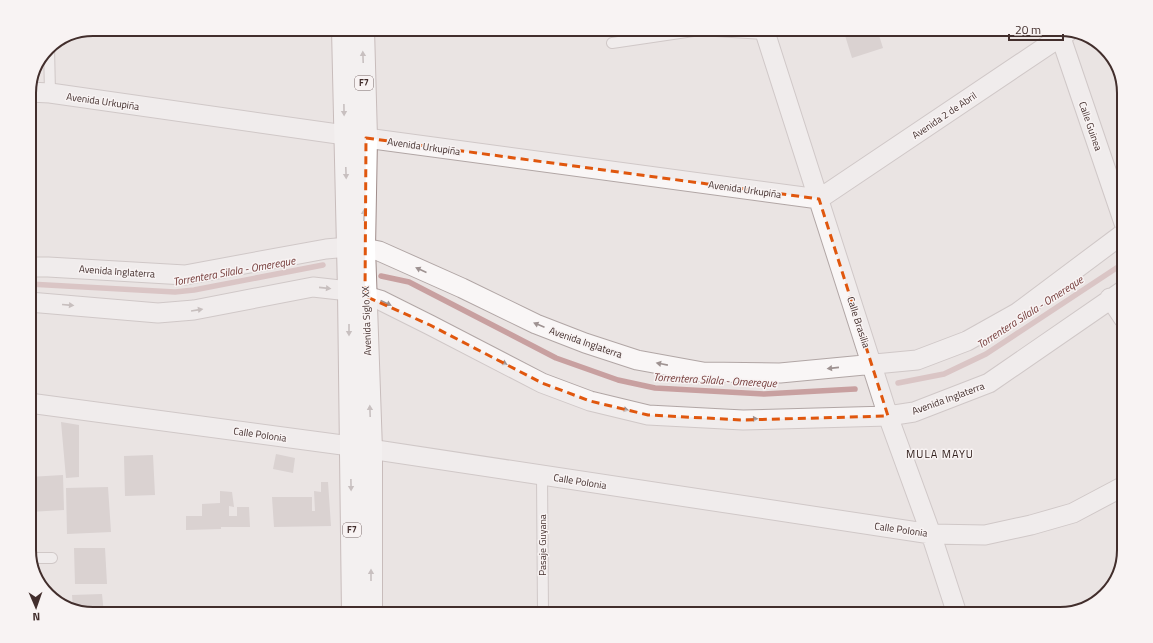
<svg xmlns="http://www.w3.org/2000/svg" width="1153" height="643" viewBox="0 0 1153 643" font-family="'Titillium Web',sans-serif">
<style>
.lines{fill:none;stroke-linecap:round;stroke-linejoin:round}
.stream{stroke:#c8a0a0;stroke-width:5.5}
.building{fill:#c7bcba}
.lane-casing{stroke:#b1a6a5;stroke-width:12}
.street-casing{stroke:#b1a6a5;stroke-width:21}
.highway-casing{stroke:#a08d8b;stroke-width:24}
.lane{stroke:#f9f6f6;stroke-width:10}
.street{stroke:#f9f6f6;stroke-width:19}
.highway{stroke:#fff;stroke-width:22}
.oneway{fill:#a09696}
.oneway2{fill:#9e9291}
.marked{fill:none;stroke:#e0570e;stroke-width:3;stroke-dasharray:8 5;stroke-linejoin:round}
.labels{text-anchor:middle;stroke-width:3;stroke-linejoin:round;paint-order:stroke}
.shield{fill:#f8f3f3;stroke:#796968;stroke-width:1}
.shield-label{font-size:9px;font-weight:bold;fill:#422e2c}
.street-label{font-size:10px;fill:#422e2c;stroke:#f8f3f3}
.water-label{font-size:11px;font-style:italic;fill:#733a38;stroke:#f8f3f3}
.neighbourhood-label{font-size:11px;letter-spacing:1px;fill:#33211e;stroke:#f8f3f3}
.rim{fill:none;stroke:#422e2c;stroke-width:2}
</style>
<rect width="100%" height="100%" fill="#eae4e3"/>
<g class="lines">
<!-- stream -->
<path class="stream" d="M 381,276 L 409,282 L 556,358 L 618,380 L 655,388 L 764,394 L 855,389
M 29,284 L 175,292 L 194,290 L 323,265
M 898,383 L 944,374 L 986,354 L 1124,263"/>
</g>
<!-- building -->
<path class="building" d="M 843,29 L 877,29 L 883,48 L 852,58 Z
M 61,422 L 79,425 L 79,477 L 66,478 Z
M 276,454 L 295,458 L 293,473 L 273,469 Z
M 153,455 L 155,495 L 125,496 L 124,456 Z
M 63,475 L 64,510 L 29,512 L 29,477 Z
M 321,482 L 328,482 L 331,526 L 274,527 L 272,497 L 312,497 L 312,511 L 315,511 L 314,491 L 321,492 Z
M 108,487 L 111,532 L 67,534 L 66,488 Z
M 220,491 L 232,492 L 234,507 L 229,506 L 229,516 L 237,516 L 237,507 L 249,507 L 250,527 L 221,527 L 221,529 L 186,530 L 186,516 L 202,516 L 202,504 L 220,503 Z
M 74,548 L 105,548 L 107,584 L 75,584 Z
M 45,584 L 45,590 L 39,585 Z
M 102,594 L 104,614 L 93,614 L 73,609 L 72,595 Z"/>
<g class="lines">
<!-- lane casing -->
<g class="lane-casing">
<path id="lane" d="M 612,43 L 700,30 L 766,34
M 49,47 L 50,93
M 542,475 L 543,614
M 31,558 L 52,558"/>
</g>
<!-- street casing -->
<g class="street-casing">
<path id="street" d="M 764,29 L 888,416 L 931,534 L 957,614
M 1058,29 L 1124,223
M 29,92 L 50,93 L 366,138 L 819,199
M 819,199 L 1069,31
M 29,267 L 48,267 L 185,275 L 326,249 L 348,247 L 364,248 L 379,251 L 462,288 L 536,324 L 585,343 L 637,360 L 703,372 L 780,373 L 917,360 L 967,341 L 1017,313 L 1124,233
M 1110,298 L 1124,319
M 29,302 L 158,313 L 194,310 L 313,287 L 349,291 L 380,300 L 430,325 L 542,383 L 590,401 L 648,415 L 743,420 L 888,416 L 914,412 L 989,383 L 1124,290
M 29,403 L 350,446 L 931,534 L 985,535 L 1031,525 L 1073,513 L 1124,486"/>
</g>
<!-- highway casing -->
<g class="highway-casing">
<path id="highway" d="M 343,29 L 349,291 L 353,614
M 363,29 L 366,138 L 364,248 L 371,450 L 371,614"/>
</g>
<!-- lane -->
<use href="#lane" class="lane"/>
<!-- street -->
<use href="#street" class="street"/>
<!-- highway -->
<use href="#highway" class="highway"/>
</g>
<!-- one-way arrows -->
<defs><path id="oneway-solid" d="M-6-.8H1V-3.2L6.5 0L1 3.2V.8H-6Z"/></defs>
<g class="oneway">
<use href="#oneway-solid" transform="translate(363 57) rotate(-92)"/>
<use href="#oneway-solid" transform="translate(344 110) rotate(89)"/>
<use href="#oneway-solid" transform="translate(346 173) rotate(88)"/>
<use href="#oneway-solid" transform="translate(364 215) rotate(-89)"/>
<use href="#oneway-solid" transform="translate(349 330) rotate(90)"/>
<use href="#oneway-solid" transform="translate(370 411) rotate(-92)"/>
<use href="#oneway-solid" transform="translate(351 485) rotate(89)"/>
<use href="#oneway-solid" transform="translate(371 575) rotate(-90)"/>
</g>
<g class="oneway2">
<use href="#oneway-solid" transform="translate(421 270) rotate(-156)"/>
<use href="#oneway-solid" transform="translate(325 288) rotate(6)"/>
<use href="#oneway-solid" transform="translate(386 303) rotate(25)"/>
<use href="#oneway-solid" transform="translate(68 305) rotate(5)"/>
<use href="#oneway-solid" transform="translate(197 310) rotate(-9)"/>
<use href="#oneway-solid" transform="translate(539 325) rotate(-157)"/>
<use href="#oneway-solid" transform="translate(502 362) rotate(27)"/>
<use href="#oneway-solid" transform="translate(662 364) rotate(-169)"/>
<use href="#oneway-solid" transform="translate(833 368) rotate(174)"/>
<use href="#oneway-solid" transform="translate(623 409) rotate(14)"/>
<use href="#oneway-solid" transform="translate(752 419) rotate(-2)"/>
</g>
<!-- marked area -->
<path d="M0 0H1153V643H0ZM 366,138 L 819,199 L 888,416 L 743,420 L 648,415 L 590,401 L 542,383 L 430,325 L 365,296 Z" fill="#eae4e3" fill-opacity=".55" fill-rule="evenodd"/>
<path class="marked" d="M 366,138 L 819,199 L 888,416 L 743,420 L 648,415 L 590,401 L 542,383 L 430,325 L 365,296 Z"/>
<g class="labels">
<!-- shield labels -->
<g class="shield">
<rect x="355" y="76" width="18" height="14" rx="3"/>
<rect x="343" y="523" width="18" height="14" rx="3"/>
</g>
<g class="shield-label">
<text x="364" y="86">F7</text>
<text x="352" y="533">F7</text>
</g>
<!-- street labels -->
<g class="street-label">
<text transform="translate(103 101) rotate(8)" y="4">Avenida Urkupiña</text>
<text transform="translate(944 115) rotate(-34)" y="4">Avenida 2 de Abril</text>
<text transform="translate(1091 126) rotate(71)" y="4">Calle Guinea</text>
<text transform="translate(424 146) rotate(8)" y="4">Avenida Urkupiña</text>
<text transform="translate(745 189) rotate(8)" y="4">Avenida Urkupiña</text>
<text transform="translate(117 271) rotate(4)" y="4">Avenida Inglaterra</text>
<text transform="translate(366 321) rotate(-92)" y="4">Avenida Siglo XX</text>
<text transform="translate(859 322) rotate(72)" y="4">Calle Brasilia</text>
<text transform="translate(586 342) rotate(19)" y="4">Avenida Inglaterra</text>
<text transform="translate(948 398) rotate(-20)" y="4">Avenida Inglaterra</text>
<text transform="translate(260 434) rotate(8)" y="4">Calle Polonia</text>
<text transform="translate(580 481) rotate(9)" y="4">Calle Polonia</text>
<text transform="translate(901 529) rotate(8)" y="4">Calle Polonia</text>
<text transform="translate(542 545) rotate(-90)" y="4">Pasaje Guyana</text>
</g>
<!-- water labels -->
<g class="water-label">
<text transform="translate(234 271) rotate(-10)" y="4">Torrentera Silala - Omereque</text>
<text transform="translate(1030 312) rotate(-33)" y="4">Torrentera Silala - Omereque</text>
<text transform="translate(715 380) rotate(3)" y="4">Torrentera Silala - Omereque</text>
</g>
<!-- neighbourhood labels -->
<g class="neighbourhood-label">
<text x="940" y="458">MULA MAYU</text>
</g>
</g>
<!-- crop -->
<path d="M0 0H1153V643H0ZM93 36H1060A57 57 0 0 1 1117 93V550A57 57 0 0 1 1060 607H93A57 57 0 0 1 36 550V93A57 57 0 0 1 93 36Z" fill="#f8f3f3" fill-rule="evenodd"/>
<path class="rim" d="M93 36H1060A57 57 0 0 1 1117 93V550A57 57 0 0 1 1060 607H93A57 57 0 0 1 36 550V93A57 57 0 0 1 93 36Z"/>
<!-- north arrow -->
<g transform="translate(36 607) rotate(178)" stroke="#f8f3f3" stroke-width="3" paint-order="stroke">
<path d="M0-3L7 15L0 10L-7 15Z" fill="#422e2c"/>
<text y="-6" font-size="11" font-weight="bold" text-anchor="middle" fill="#422e2c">N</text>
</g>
<!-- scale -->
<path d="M1009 34v6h54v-6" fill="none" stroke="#422e2c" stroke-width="2"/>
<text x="1015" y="34" font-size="12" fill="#422e2c" stroke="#f8f3f3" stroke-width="3" paint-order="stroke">20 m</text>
</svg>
